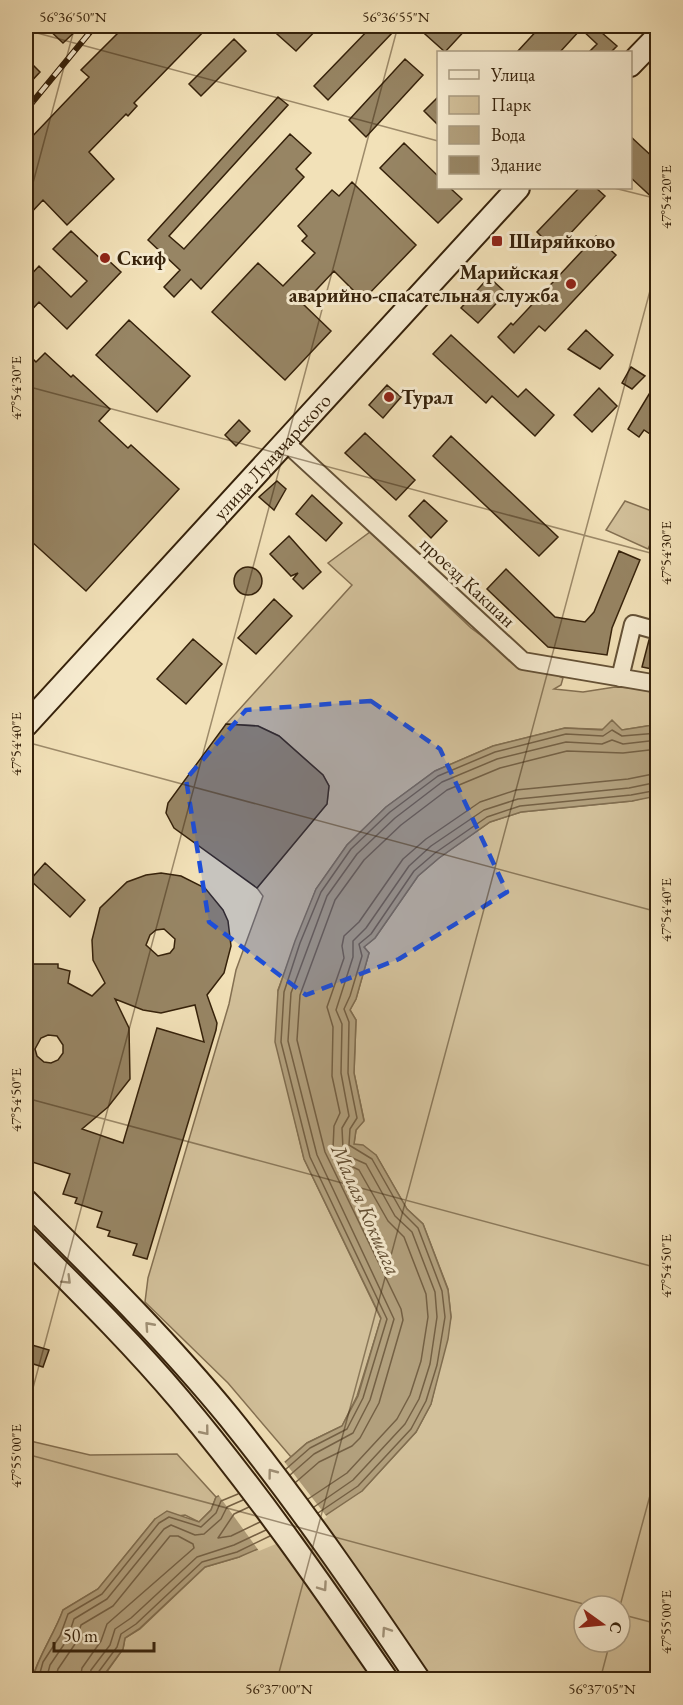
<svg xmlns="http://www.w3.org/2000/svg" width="683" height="1705" viewBox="0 0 683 1705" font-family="'EB Garamond',serif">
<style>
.green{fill:#d2c09a;stroke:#847052;stroke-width:1.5;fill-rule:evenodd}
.water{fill:#b2a07d;stroke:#806d4f;stroke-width:1.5}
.pier{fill:#f2e1b8}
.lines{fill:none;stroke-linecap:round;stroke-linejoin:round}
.shore{stroke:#746044;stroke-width:1.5}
.building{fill:#978564;stroke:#35210a;stroke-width:1.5;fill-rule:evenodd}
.street-casing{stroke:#645136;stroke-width:20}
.secondary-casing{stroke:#35210a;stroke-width:26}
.street{stroke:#f7ecd1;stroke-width:16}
.secondary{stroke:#f7ecd1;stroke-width:22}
.rail-casing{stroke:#35210a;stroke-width:6}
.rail{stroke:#f7ecd1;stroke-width:4;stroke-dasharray:11;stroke-linecap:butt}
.oneway{stroke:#a09177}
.marked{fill:#1d4ed8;fill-opacity:0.2;stroke:#1d4ed8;stroke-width:4.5;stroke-dasharray:12 8;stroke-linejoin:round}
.ticks{fill:none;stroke:#35210a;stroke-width:1.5;stroke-opacity:0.45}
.poi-dot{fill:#8f2418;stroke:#f7ecd1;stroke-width:2}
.labels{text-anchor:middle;stroke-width:6;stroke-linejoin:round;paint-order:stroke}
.poi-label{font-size:20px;font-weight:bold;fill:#35210a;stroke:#f7ecd1;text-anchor:start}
.street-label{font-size:20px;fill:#35210a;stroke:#f7ecd1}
.water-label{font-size:21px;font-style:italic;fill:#614d32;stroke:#f7ecd1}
.neatline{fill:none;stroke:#35210a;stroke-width:2}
.ticks-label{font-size:15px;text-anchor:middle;fill:#35210a}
</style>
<rect width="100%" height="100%" fill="#f2e1b8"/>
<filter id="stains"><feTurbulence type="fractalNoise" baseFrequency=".00333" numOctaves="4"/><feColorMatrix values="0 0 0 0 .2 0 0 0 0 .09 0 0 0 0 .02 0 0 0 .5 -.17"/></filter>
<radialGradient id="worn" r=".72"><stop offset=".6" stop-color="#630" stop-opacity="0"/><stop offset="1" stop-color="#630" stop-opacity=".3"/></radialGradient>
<!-- green -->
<path class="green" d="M 625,501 L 657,513 L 657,529 L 648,549 L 606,530 Z
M 370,532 L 471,628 L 526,669 L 548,671 L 563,678 L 561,685 L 554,689 L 583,692 L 615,687 L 657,689 L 657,729 L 653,725 L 622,730 L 565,728 L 493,746 L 435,771 L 386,807 L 347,845 L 316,889 L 278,990 L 293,1112 L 304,1159 L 381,1319 L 357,1396 L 342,1426 L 307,1443 L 291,1457 L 228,1383 L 145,1302 L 148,1278 L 229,1004 L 236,970 L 263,896 L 257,888 L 327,804 L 329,786 L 323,775 L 279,736 L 258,726 L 226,724 L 352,585 L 328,563 Z
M 655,795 L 657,796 L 657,1679 L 101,1680 L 123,1649 L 125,1638 L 140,1629 L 205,1567 L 239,1557 L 362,1491 L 416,1432 L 431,1404 L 451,1317 L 448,1289 L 423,1224 L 407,1209 L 376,1155 L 354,1144 L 356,1130 L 364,1120 L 354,1073 L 356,1020 L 350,1010 L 356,999 L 369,953 L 364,947 L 375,938 L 418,876 L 439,858 L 490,822 L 521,812 L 632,801 ZM 584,1606 L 620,1606 L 620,1642 L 584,1642 Z
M 26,1440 L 90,1455 L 177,1454 L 216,1497 L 211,1510 L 199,1522 L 185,1515 L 155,1519 L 98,1589 L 63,1610 C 54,1635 39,1654 32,1679 L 26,1680 Z"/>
<!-- water -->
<path class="water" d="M 612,720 L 622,730 L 653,725 L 657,729 L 657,796 L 632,801 L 521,812 L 490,822 L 439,858 L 418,876 L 375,938 L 364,947 L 369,953 L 356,999 L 350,1010 L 356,1020 L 354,1073 L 364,1121 L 356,1130 L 354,1144 L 363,1145 L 376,1155 L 407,1209 L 423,1224 L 448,1290 L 451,1317 L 448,1339 L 431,1404 L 416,1432 L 362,1491 L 305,1529 L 239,1557 L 205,1567 L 139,1629 L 125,1638 L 123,1649 L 101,1679 L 32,1680 C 39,1654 54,1635 63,1610 L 98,1589 L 155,1519 L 167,1511 L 199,1522 L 211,1510 L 216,1497 L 277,1469 L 307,1443 L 342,1426 L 358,1396 L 381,1318 L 304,1159 L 275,1042 L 278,991 L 295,941 L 316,889 L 347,845 L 386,807 L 435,771 L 493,746 L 565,728 L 602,730 Z"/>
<!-- pier -->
<path class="pier" d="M 283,1460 L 327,1517 L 307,1531 L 259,1551 L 217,1493 L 275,1467 Z"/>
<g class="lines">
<!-- shore -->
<path class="shore" d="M 286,1469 L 310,1448 L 347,1429 L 363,1398 L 387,1319 L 310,1157 L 281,1042 L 284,992 L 300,943 L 321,892 L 351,849 L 390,812 L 438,776 L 495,752 L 566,734 L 603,736 L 612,730 L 622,736 L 658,733
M 290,1475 L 314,1454 L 353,1433 L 370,1400 L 394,1319 L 317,1155 L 288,1041 L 291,993 L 327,896 L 357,854 L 395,818 L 442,782 L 497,759 L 566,742 L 602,744 L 612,740 L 623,744 L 658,740
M 296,1482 L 319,1462 L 352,1446 L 360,1438 L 379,1403 L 403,1320 L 401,1309 L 325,1152 L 297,1040 L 300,995 L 335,900 L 364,860 L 401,825 L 447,790 L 500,768 L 567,751 L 623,753 L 658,749
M 308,1499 L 347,1473 L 397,1419 L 410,1395 L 421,1361 L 428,1317 L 426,1294 L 404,1237 L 388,1221 L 359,1170 L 340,1161 L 333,1149 L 334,1126 L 340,1113 L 332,1076 L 333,1027 L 327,1007 L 344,958 L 342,946 L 344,936 L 359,922 L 403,859 L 426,839 L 480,802 L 516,790 L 628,779 L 658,773
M 249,1507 L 234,1514 L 218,1538 L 231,1536 L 260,1522
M 314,1507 L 353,1480 L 405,1424 L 419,1399 L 430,1364 L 437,1317 L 435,1292 L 412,1232 L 395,1216 L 366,1164 L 348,1156 L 343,1149 L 342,1128 L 349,1116 L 341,1073 L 342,1024 L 336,1010 L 353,957 L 353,941 L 366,928 L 409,866 L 431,846 L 484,810 L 518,799 L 629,788 L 658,782
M 318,1513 L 358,1486 L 411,1429 L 426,1401 L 437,1365 L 445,1317 L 442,1291 L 418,1228 L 402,1212 L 372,1159 L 349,1145 L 350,1129 L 357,1118 L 348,1073 L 349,1022 L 344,1009 L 350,996 L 362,956 L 359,944 L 371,934 L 414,871 L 435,853 L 487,817 L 520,806 L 631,795 L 658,790
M 38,1680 L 43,1662 L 60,1636 L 68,1614 L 102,1594 L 159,1523 L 169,1517 L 201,1527 L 216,1513 L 221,1501 L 238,1494
M 46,1680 L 50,1665 L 67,1640 L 74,1619 L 107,1599 L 164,1529 L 171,1525 L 195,1535 L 204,1534 L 221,1519 L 227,1507 L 243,1500
M 55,1680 L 58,1669 L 75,1644 L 81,1625 L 113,1606 L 170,1536 L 178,1536 L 193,1544 L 194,1548 L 107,1624 L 101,1641 L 82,1668 L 80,1680
M 89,1680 L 91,1670 L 110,1645 L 115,1629 L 131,1618 L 197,1557 L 234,1545 L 266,1530
M 97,1680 L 97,1674 L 117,1647 L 121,1634 L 136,1624 L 202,1562 L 237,1552 L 270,1536"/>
</g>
<!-- building -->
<path class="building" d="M 45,26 L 81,26 L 63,43 Z
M 125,26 L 209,26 L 134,103 L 137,106 L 128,116 L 126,114 L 89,152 L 114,179 L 67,225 L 43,200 L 26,218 L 26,143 L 89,77 L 81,70 Z
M 268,26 L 320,26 L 296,51 Z
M 372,26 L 386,26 L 393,32 L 328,100 L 314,86 Z
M 416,26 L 469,26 L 445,52 Z
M 541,26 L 594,26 L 617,46 L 611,52 L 589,52 L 597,44 L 581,29 L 560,52 L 517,52 Z
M 234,39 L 246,51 L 201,96 L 189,84 Z
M 26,58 L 40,72 L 26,87 Z
M 405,59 L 423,75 L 366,137 L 349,120 Z
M 278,97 L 288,105 L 169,236 L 184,249 L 290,134 L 311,153 L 296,169 L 304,177 L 201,289 L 191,279 L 174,297 L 164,287 L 180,270 L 148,240 Z
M 438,97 L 438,125 L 424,111 Z
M 630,136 L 657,161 L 657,202 L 630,177 Z
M 404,143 L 438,176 L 438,188 L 450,188 L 462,199 L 438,223 L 380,168 Z
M 352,182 L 416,245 L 363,300 L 334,271 L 303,304 L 331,331 L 285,380 L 212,312 L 258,263 L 283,286 L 315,253 L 302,241 L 307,236 L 298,226 L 332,190 L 339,196 Z
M 579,188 L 596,188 L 605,196 L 555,250 L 537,232 Z
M 71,231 L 105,263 L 108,260 L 121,272 L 67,329 L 39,302 L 26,316 L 26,280 L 39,266 L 71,297 L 87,281 L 53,249 Z
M 596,236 L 616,255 L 545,331 L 539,326 L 514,353 L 498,337 L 511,323 L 513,325 Z
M 489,277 L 506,293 L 478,323 L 461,308 Z
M 129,320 L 190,376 L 157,412 L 96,355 Z
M 586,330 L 613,355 L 600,369 L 568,349 Z
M 451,335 L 518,397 L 526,389 L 554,415 L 535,436 L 492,396 L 486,403 L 433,354 Z
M 26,352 L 36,362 L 45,353 L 71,377 L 73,375 L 110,409 L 99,421 L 128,448 L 131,445 L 179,489 L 86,591 L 31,541 L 26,548 Z
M 631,367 L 645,376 L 632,389 L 622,383 Z
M 657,381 L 657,429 L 653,436 L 644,430 L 639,437 L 628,429 Z
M 387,385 L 401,397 L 383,418 L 369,405 Z
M 599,388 L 617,406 L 592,432 L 574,415 Z
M 239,420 L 250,431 L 236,446 L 225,435 Z
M 365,433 L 415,480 L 396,500 L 345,453 Z
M 451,436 L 558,537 L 539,556 L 433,456 Z
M 277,481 L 286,489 L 274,510 L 259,497 Z
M 312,495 L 342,523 L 326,541 L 296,514 Z
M 424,500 L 447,521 L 431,538 L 409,516 Z
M 289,536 L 321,572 L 303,589 L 293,579 L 298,573 L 291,576 L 270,554 Z
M 619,551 L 640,560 L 612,628 L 607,655 L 548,647 L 487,589 L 506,569 L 555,617 L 585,622 L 594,612 Z
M234 581a14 14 0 1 1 28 0a14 14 0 1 1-28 0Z
M 274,599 L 292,616 L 256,654 L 238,638 Z
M 193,639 L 222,664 L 186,704 L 157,679 Z
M 649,640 L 657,642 L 657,670 L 642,667 Z
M 226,724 L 258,726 L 279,736 L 323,775 L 329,786 L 327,804 L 257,888 L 174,828 L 166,813 L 168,803 Z
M 45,863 L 85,900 L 70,917 L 30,880 Z
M 161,873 L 181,876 L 205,888 L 223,910 L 228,921 L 231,946 L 224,973 L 207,995 L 217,1023 L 216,1030 L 147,1259 L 133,1255 L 137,1244 L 108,1236 L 110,1231 L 97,1227 L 102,1212 L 75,1203 L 77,1198 L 63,1194 L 70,1174 L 26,1160 L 26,964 L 58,964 L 58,968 L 70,971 L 68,983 L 92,996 L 105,983 L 93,960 L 92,940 L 100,908 L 127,882 L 146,875 ZM 164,929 L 175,939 L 174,948 L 170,953 L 158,956 L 146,945 L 150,935 L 156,930 ZM 115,999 L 143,1010 L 161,1013 L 195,1005 L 204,1042 L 157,1028 L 123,1143 L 82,1129 L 108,1107 L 130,1079 L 129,1028 ZM 48,1035 L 57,1036 L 63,1045 L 63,1053 L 58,1060 L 51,1063 L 44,1062 L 37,1056 L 35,1049 L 41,1038 Z
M 32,1345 L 49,1350 L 43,1367 L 27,1362 Z"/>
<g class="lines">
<!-- street casing -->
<g class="street-casing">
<path id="street" d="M 284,441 L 523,661 L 658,684
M 620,678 L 633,624 L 658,631"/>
</g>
<!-- secondary casing -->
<g class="secondary-casing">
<g id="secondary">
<path d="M 630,65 L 658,36"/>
<path id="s1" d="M 26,725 L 518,188"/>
<path d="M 26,1201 C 96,1271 166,1340 229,1417 C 297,1501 358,1590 419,1680"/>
<path d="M 26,1238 C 79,1291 132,1343 180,1400 C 255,1489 321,1584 387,1680"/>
</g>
</g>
<!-- street -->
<use href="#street" class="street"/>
<!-- secondary -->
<use href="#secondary" class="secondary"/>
<!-- rail casing -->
<g class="rail-casing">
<path id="rail" d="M 26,110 L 95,26"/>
</g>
<!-- rail -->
<use href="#rail" class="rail"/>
</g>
<!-- one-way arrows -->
<defs><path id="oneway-chevron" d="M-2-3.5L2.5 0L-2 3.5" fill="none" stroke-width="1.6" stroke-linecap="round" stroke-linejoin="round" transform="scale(1.5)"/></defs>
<g class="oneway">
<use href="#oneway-chevron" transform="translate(67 1280) rotate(45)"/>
<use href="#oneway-chevron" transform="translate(149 1326) rotate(-132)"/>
<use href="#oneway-chevron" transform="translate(205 1431) rotate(51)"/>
<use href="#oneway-chevron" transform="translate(272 1473) rotate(-127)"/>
<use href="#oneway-chevron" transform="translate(323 1587) rotate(55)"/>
<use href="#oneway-chevron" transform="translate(386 1631) rotate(-124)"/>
</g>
<!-- marked area -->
<path class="marked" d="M 371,701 L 440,749 L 507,892 L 399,959 L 306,995 L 209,922 L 186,779 L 246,710 Z"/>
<!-- ticks -->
<path class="ticks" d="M 26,30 L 438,141M 614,188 L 658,199M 26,209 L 75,26M 26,386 L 658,555M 26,742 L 658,912M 26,1098 L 658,1268M 26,1414 L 398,26M 26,1454 L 591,1606M 620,1606 L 658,1466M 620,1614 L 658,1624M 277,1680 L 658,261M 600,1680 L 610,1642"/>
<!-- markers -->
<g class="poi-dot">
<rect x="491" y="235" width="12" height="12" rx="3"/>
<circle cx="105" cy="258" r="6"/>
<circle cx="571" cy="284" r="6"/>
<circle cx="389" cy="397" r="6"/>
</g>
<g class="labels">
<!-- poi labels -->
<g class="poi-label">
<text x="509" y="248">Ширяйково</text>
<text x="117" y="265">Скиф</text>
<text x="559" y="279" text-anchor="end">Марийская<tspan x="559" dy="23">аварийно-спасательная служба</tspan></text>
<text x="401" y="404">Турал</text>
</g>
<!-- street labels -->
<g class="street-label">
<text dy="7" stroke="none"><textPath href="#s1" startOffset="364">улица Луначарского</textPath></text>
<text transform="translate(468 582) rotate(43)" y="7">проезд Какшан</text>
</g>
<!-- water labels -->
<g class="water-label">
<text transform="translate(366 1210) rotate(66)" y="7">Малая Кокшага</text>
</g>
</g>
<!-- margin -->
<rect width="683" height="1705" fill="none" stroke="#f2e1b8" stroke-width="66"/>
<!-- legend -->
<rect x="437" y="51" width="195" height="138" fill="#f7ecd1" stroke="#a99b81" stroke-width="1.5"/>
<rect x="449" y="70" width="30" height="9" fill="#f7ecd1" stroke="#a99b81" stroke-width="1.5"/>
<text x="491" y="81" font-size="18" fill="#35210a">Улица</text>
<rect x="449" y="96" width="30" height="18" fill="#d2c09a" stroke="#a99b81" stroke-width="1.5"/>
<text x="491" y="111" font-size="18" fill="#35210a">Парк</text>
<rect x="449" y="126" width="30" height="18" fill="#b2a07d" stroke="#a99b81" stroke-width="1.5"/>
<text x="491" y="141" font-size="18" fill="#35210a">Вода</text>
<rect x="449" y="156" width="30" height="18" fill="#978564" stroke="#a99b81" stroke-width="1.5"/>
<text x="491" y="171" font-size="18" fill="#35210a">Здание</text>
<!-- north arrow -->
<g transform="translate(602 1624) rotate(105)"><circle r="28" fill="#f7ecd1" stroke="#a99b81" stroke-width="1.5"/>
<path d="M0-4.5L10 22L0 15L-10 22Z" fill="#8f2418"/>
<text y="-9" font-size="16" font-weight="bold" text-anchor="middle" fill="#35210a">С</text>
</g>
<!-- scale -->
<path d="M54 1642v9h100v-9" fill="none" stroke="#35210a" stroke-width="3"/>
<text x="63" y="1642" font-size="18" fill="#35210a" stroke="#f7ecd1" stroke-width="4.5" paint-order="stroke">50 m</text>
<rect x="33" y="33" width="617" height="1639" class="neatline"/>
<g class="ticks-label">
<text x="73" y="22">56°36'50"N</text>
<text x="396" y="22">56°36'55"N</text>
<text transform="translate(666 197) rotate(-90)" y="5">47°54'20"E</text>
<text transform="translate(16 388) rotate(-90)" y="5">47°54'30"E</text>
<text transform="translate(666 553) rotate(-90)" y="5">47°54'30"E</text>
<text transform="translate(16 744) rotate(-90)" y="5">47°54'40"E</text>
<text transform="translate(666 910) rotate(-90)" y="5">47°54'40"E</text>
<text transform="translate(16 1100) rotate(-90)" y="5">47°54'50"E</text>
<text transform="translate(666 1266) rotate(-90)" y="5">47°54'50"E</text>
<text transform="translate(16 1456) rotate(-90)" y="5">47°55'00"E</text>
<text transform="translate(666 1622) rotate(-90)" y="5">47°55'00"E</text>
<text x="279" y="1694">56°37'00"N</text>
<text x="602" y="1694">56°37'05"N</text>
</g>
<rect width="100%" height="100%" filter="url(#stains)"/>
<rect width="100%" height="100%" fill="url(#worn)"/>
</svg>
